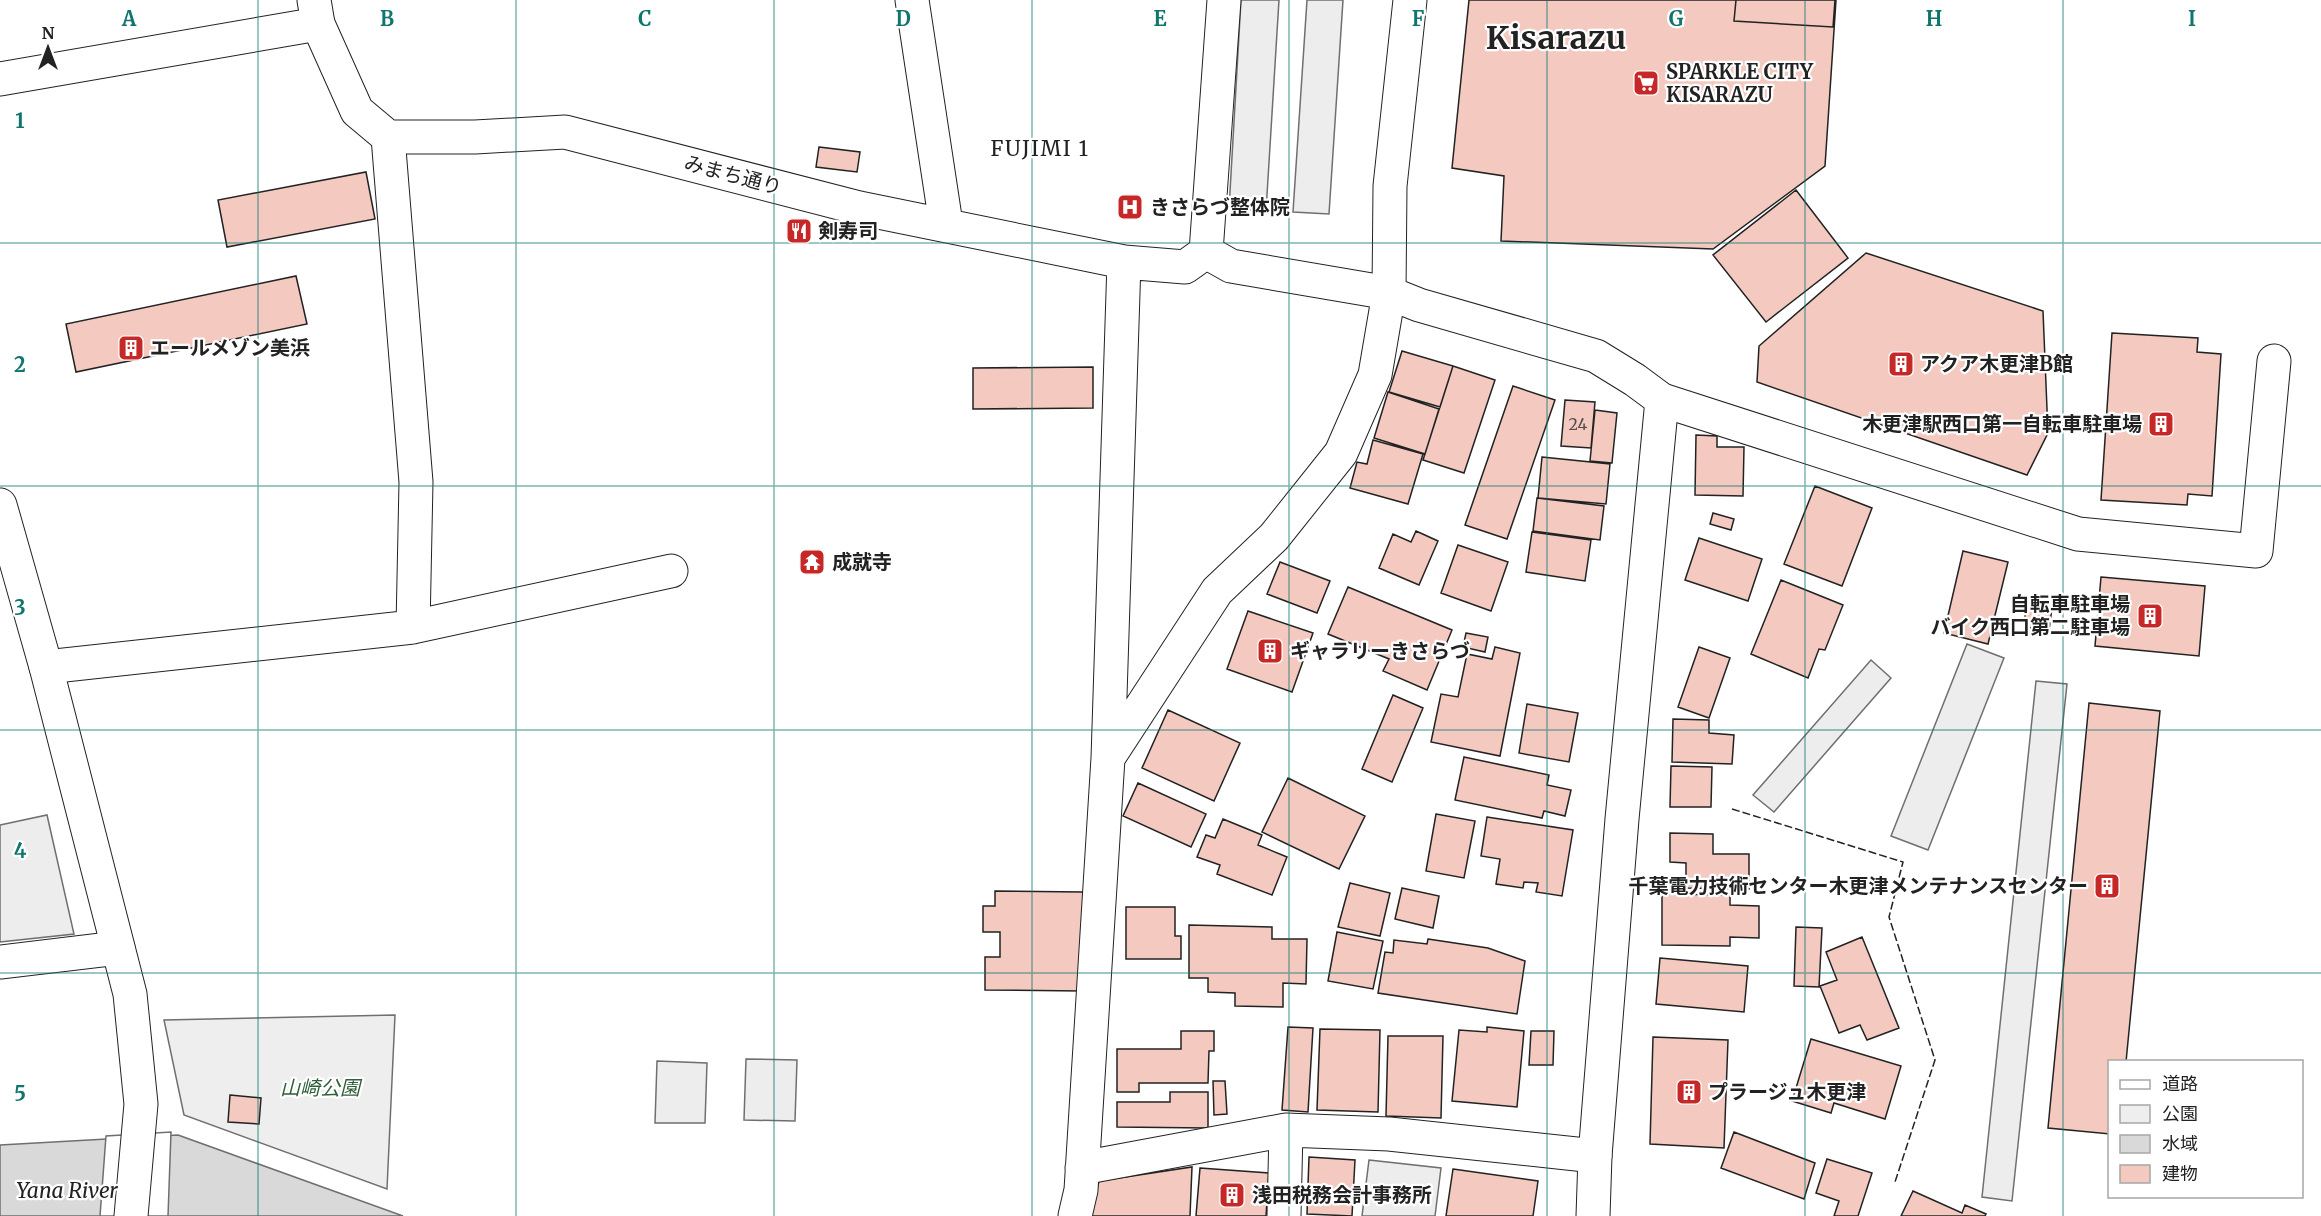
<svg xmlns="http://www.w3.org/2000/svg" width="2321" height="1216" viewBox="0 0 2321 1216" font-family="Merriweather,'Noto Sans JP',serif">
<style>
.green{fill:#eee;stroke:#6f6f6f;stroke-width:1.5}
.parking{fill:#ededed;stroke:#6f6f6f;stroke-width:1.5}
.water{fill:#d9d9d9;stroke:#6f6f6f;stroke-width:1.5}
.pier{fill:#fff;stroke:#6f6f6f;stroke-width:1.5}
.building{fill:#f3c9c0;stroke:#222;stroke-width:1.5}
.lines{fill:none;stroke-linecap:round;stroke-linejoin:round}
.street-casing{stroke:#222;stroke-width:35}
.secondary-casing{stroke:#222;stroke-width:35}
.street{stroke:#fff;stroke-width:33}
.secondary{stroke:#fff;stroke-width:33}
.fence{stroke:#222;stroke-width:1.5;stroke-dasharray:8 3;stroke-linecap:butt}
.grid{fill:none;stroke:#0f766e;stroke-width:1.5;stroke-opacity:0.55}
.labels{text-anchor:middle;stroke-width:4.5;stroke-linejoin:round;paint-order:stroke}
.number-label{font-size:16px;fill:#564c4a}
.poi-label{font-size:20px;font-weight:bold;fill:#222;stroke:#fff;text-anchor:start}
.street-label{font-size:20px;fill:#222;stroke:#fff}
.park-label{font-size:20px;font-style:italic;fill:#2f5e38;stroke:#fff}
.neighbourhood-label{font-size:21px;letter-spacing:1.5px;fill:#222;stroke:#fff}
.water-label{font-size:21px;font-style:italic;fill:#222;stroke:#fff}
.town-label{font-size:32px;font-weight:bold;fill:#222;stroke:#fff}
.grid-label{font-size:20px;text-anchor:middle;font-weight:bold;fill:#0f766e;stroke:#fff;stroke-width:4.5;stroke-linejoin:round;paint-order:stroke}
</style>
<rect width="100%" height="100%" fill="#fff"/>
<!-- green -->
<path class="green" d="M 395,1015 L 387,1189 L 184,1115 L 164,1020 Z"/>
<!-- parking -->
<path class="parking" d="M 1241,0 L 1279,0 L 1266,211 L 1229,209 Z
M 1307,0 L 1343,0 L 1329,214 L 1293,212 Z
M 1967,644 L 2004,658 L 1928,850 L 1891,836 Z
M 1871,660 L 1891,678 L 1774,812 L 1753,795 Z
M 2036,681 L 2067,684 L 2012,1201 L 1982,1197 Z
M 47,815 L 74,934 L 0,942 L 0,825 Z
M 746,1059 L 797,1060 L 795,1121 L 744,1120 Z
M 657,1061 L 707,1063 L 705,1123 L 655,1123 Z
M 1369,1160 L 1441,1168 L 1435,1216 L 1362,1216 Z"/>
<!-- water -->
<path class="water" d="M 178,1135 L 403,1216 L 0,1216 L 0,1145 Z"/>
<!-- pier -->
<path class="pier" d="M 171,1132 L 168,1216 L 100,1216 L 106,1136 Z"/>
<!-- building -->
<path class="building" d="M 1469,0 L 1836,0 L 1825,166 L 1713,249 L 1501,241 L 1504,176 L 1452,168 Z
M 1736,0 L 1835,0 L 1833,27 L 1734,21 Z
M 819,147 L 860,152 L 857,172 L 816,167 Z
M 366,172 L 375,219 L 227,247 L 218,200 Z
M 1796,190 L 1848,258 L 1766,322 L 1713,255 Z
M 1866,253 L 2043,311 L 2048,433 L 2027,475 L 1757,382 L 1759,346 Z
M 296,276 L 307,324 L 76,372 L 66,324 Z
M 2112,333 L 2198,338 L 2197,352 L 2221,354 L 2212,496 L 2188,494 L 2187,505 L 2101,500 Z
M 1402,351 L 1453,366 L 1440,407 L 1389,392 Z
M 1453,366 L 1495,380 L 1464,473 L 1423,460 Z
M 1093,367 L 1093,408 L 973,409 L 973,368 Z
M 1513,386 L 1555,400 L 1507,539 L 1465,525 Z
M 1388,392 L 1439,409 L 1425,454 L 1374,438 Z
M 1565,400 L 1595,402 L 1591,448 L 1561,446 Z
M 1595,410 L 1617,413 L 1612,463 L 1590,461 Z
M 1696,435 L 1717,436 L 1717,447 L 1744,447 L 1743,496 L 1695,495 Z
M 1373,440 L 1423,454 L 1408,504 L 1350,488 L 1357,462 L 1367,464 Z
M 1542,457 L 1610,464 L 1606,504 L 1538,498 Z
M 1815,486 L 1872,508 L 1842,586 L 1784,564 Z
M 1537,498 L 1604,506 L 1600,540 L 1533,531 Z
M 1713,513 L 1734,519 L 1731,530 L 1710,524 Z
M 1416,531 L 1438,541 L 1419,585 L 1379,568 L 1393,534 L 1411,542 Z
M 1532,532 L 1591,540 L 1585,581 L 1526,572 Z
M 1699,538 L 1762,559 L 1748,601 L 1685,580 Z
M 1458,545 L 1508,562 L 1491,611 L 1441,593 Z
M 1963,551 L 2008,562 L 1988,644 L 1944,633 Z
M 1280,562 L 1330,581 L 1317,613 L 1267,594 Z
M 2101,577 L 2205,586 L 2199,656 L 2095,646 Z
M 1781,580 L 1843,605 L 1825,650 L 1819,649 L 1808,678 L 1751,654 Z
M 1348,587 L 1452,630 L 1427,690 L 1383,671 L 1389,659 L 1328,634 Z
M 2026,605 L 2052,608 L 2049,630 L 2024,627 Z
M 1248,611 L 1313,633 L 1292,692 L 1227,669 Z
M 1466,633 L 1488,637 L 1485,652 L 1463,647 Z
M 1495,647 L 1520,653 L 1500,756 L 1431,742 L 1441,694 L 1458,697 L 1467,654 L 1492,659 Z
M 1699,647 L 1730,658 L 1709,718 L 1678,707 Z
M 1393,695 L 1423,708 L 1392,782 L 1362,769 Z
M 2089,703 L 2160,711 L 2126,1062 L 2110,1062 L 2110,1134 L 2048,1128 Z
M 1527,704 L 1578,713 L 1569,762 L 1519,753 Z
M 1168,710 L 1240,743 L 1214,801 L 1142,768 Z
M 1673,719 L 1709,720 L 1709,733 L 1734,735 L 1732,764 L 1672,762 Z
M 1464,757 L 1549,775 L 1547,785 L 1571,790 L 1565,816 L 1544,811 L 1542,818 L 1455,800 Z
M 1671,766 L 1712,767 L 1711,807 L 1670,807 Z
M 1288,778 L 1365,816 L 1339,869 L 1262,832 Z
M 1138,783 L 1206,814 L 1191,847 L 1123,816 Z
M 1436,814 L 1475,821 L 1464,878 L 1426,871 Z
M 1487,817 L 1573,830 L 1562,896 L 1536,892 L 1538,883 L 1524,882 L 1523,888 L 1496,884 L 1500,859 L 1481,856 Z
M 1223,819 L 1262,835 L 1258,845 L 1287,857 L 1272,895 L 1217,874 L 1220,865 L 1197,857 L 1206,835 L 1215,838 Z
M 1670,833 L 1713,834 L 1713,854 L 1749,854 L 1749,889 L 1686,888 L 1686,863 L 1670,862 Z
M 1350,883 L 1390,893 L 1380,936 L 1338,927 Z
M 1402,888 L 1439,896 L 1433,928 L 1395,919 Z
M 995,891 L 1083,892 L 1082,991 L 985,990 L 985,957 L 1000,957 L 1000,932 L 983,932 L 983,906 L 995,906 Z
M 1662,894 L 1730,895 L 1730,905 L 1759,906 L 1759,938 L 1730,937 L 1730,946 L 1662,945 Z
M 1126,907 L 1175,907 L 1175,936 L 1181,936 L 1181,959 L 1126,959 Z
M 1189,925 L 1272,927 L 1272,939 L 1307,939 L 1306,984 L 1283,983 L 1283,1007 L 1235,1006 L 1235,993 L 1208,992 L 1208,978 L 1189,978 Z
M 1796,927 L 1822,928 L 1819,987 L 1794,986 Z
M 1337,932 L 1383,941 L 1373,989 L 1328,981 Z
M 1862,937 L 1899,1028 L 1867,1040 L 1860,1025 L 1839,1033 L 1820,986 L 1837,980 L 1826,952 Z
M 1428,939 L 1488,948 L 1525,961 L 1517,1014 L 1378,993 L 1385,952 L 1393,953 L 1394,940 L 1427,944 Z
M 1660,958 L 1748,966 L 1744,1012 L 1656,1004 Z
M 1288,1027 L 1313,1028 L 1308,1112 L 1282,1110 Z
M 1487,1027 L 1524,1031 L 1517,1107 L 1452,1101 L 1459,1030 L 1487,1032 Z
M 1320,1029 L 1380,1030 L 1378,1112 L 1317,1110 Z
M 1181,1031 L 1214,1031 L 1214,1051 L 1209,1051 L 1208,1083 L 1139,1083 L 1139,1092 L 1117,1092 L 1117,1049 L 1181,1049 Z
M 1531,1031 L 1554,1031 L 1553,1065 L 1529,1065 Z
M 1388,1036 L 1443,1036 L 1441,1118 L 1386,1116 Z
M 1653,1037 L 1728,1040 L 1724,1148 L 1650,1144 Z
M 1811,1039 L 1901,1066 L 1885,1119 L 1834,1103 L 1831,1113 L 1792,1101 Z
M 1213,1081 L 1225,1081 L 1227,1114 L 1214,1115 Z
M 1170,1092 L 1208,1092 L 1208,1128 L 1117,1127 L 1117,1102 L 1170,1102 Z
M 230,1095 L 261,1098 L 259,1124 L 228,1122 Z
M 1734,1132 L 1815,1163 L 1804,1199 L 1721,1168 Z
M 1309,1157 L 1355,1160 L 1352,1216 L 1307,1214 Z
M 1827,1159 L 1872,1173 L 1858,1216 L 1834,1216 L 1839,1201 L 1816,1193 Z
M 1192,1167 L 1190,1216 L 1090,1216 L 1099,1181 Z
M 1200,1168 L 1269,1173 L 1266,1216 L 1196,1216 Z
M 1453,1169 L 1538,1181 L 1533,1216 L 1446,1216 Z
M 1913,1191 L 1962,1213 L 1965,1205 L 1986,1214 L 1985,1216 L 1901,1216 Z"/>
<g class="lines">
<!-- street casing -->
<g class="street-casing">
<path id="street" d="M 912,0 L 946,224
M 318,24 L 357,111 L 388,137 L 475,137 L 565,132 L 859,208 L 1124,262 L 1185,267 L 1206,252
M 388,137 L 416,482 L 413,627
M 1206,252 L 1224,0
M 1662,400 L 2078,534 L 2256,551 L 2274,361
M 46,667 L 413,627 L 671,571
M 1108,758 L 1217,591 L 1274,537 L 1341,453 L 1375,375 L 1389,293 L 1231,266 L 1206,252
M 0,962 L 118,948
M 1082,1168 L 1286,1130 L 1389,1134 L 1595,1156
M 1075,1216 L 1081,1190 L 1108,758 L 1124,262
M 1284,1216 L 1286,1130"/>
</g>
<!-- secondary casing -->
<g class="secondary-casing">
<path id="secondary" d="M 1410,0 L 1390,186 L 1389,293 L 1419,305 L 1596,356 L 1635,380 L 1662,400 L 1622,819 L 1595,1156 L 1593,1216
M 0,79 L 318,24 L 314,0
M 0,505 L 46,667 L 130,994 L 141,1104 L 131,1216"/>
</g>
<!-- street -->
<use href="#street" class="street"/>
<!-- secondary -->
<use href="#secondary" class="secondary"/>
<!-- fence -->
<path class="fence" d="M 1732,809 L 1903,862 L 1889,917 L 1935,1060 L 1895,1182"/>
</g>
<!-- grid -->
<path class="grid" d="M 258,0 L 258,1216M 516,0 L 516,1216M 774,0 L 774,1216M 1032,0 L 1032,1216M 1289,0 L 1289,1216M 1547,0 L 1547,1216M 1805,0 L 1805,1216M 2063,0 L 2063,1216M 0,243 L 2321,243M 0,486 L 2321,486M 0,730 L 2321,730M 0,973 L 2321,973"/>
<!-- icons -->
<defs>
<g id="supermarket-square" transform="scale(1.35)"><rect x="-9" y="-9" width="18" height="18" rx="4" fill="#c62828" stroke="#fff"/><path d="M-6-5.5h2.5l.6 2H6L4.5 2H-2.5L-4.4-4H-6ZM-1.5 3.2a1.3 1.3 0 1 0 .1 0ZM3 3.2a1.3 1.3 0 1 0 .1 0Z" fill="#fff"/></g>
<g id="hospital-square" transform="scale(1.35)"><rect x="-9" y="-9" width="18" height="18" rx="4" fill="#c62828" stroke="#fff"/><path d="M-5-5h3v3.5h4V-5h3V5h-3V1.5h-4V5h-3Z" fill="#fff"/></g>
<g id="restaurant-square" transform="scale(1.35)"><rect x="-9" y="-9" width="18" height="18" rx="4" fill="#c62828" stroke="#fff"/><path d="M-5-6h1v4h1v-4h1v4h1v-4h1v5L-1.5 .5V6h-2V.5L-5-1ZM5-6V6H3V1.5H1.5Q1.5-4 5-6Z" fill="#fff"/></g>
<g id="building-square" transform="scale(1.35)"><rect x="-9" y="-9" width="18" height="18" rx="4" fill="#c62828" stroke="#fff"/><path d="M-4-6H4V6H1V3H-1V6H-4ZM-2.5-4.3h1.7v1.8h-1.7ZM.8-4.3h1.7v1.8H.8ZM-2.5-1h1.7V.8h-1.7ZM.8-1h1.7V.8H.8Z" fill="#fff"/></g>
<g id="temple-square" transform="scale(1.35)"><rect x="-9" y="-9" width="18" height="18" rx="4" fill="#c62828" stroke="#fff"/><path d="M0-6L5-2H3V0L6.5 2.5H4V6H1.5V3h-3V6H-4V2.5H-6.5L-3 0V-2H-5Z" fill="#fff"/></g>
</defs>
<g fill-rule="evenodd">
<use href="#supermarket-square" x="1646" y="83"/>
<use href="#hospital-square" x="1130" y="207"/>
<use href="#restaurant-square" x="799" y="231"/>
<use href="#building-square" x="131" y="348"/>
<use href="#building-square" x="1901" y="364"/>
<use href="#building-square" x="2161" y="424"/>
<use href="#temple-square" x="812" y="562"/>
<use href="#building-square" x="2150" y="616"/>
<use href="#building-square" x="1270" y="651"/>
<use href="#building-square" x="2107" y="886"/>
<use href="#building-square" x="1689" y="1092"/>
<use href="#building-square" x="1232" y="1195"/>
</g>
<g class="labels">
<!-- number labels -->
<g class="number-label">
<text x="1578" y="430">24</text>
</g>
<!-- poi labels -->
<g class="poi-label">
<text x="1666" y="79">SPARKLE CITY<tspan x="1666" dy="23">KISARAZU</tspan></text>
<text x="1150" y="214">きさらづ整体院</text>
<text x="818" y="238">剣寿司</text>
<text x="150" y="355">エールメゾン美浜</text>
<text x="1920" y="371">アクア木更津B館</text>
<text x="2142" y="431" text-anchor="end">木更津駅西口第一自転車駐車場</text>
<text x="832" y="569">成就寺</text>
<text x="2130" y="611" text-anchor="end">自転車駐車場<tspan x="2130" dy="23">バイク西口第二駐車場</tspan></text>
<text x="1290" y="658">ギャラリーきさらづ</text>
<text x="2088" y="893" text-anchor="end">千葉電力技術センター木更津メンテナンスセンター</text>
<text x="1708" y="1099">プラージュ木更津</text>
<text x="1252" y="1202">浅田税務会計事務所</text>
</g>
<!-- street labels -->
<g class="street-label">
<text transform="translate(733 175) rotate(15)" y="7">みまち通り</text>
</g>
<!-- park labels -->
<g class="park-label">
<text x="320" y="1095">山崎公園</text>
</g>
<!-- neighbourhood labels -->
<g class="neighbourhood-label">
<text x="1040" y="156">FUJIMI 1</text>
</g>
<!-- water labels -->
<g class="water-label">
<text x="67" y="1198">Yana River</text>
</g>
<!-- town labels -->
<g class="town-label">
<text x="1556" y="49">Kisarazu</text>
</g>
</g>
<g class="grid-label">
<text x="129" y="26">A</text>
<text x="387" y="26">B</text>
<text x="645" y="26">C</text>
<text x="903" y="26">D</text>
<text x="1160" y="26">E</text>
<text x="1418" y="26">F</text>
<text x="1676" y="26">G</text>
<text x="1934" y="26">H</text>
<text x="2192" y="26">I</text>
<text x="20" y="128">1</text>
<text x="20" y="372">2</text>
<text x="20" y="615">3</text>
<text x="20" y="858">4</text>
<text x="20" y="1101">5</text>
</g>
<!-- legend -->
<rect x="2108" y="1060" width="195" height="138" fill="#ffffff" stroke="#a7a7a7" stroke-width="1.5"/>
<rect x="2120" y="1080" width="30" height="9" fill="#ffffff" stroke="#a7a7a7" stroke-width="1.5"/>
<text x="2162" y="1090" font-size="18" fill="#222222">道路</text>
<rect x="2120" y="1105" width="30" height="18" fill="#eeeeee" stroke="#a7a7a7" stroke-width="1.5"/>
<text x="2162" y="1120" font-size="18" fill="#222222">公園</text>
<rect x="2120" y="1135" width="30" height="18" fill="#d9d9d9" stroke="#a7a7a7" stroke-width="1.5"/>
<text x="2162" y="1150" font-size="18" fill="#222222">水域</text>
<rect x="2120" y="1165" width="30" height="18" fill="#f3c9c0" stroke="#a7a7a7" stroke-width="1.5"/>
<text x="2162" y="1180" font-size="18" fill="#222222">建物</text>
<!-- north arrow -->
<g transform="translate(48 48)" stroke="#ffffff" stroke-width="4.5" paint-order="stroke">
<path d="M0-4.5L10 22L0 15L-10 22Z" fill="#222222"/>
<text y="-9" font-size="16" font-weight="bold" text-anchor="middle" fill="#222222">N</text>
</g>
</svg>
